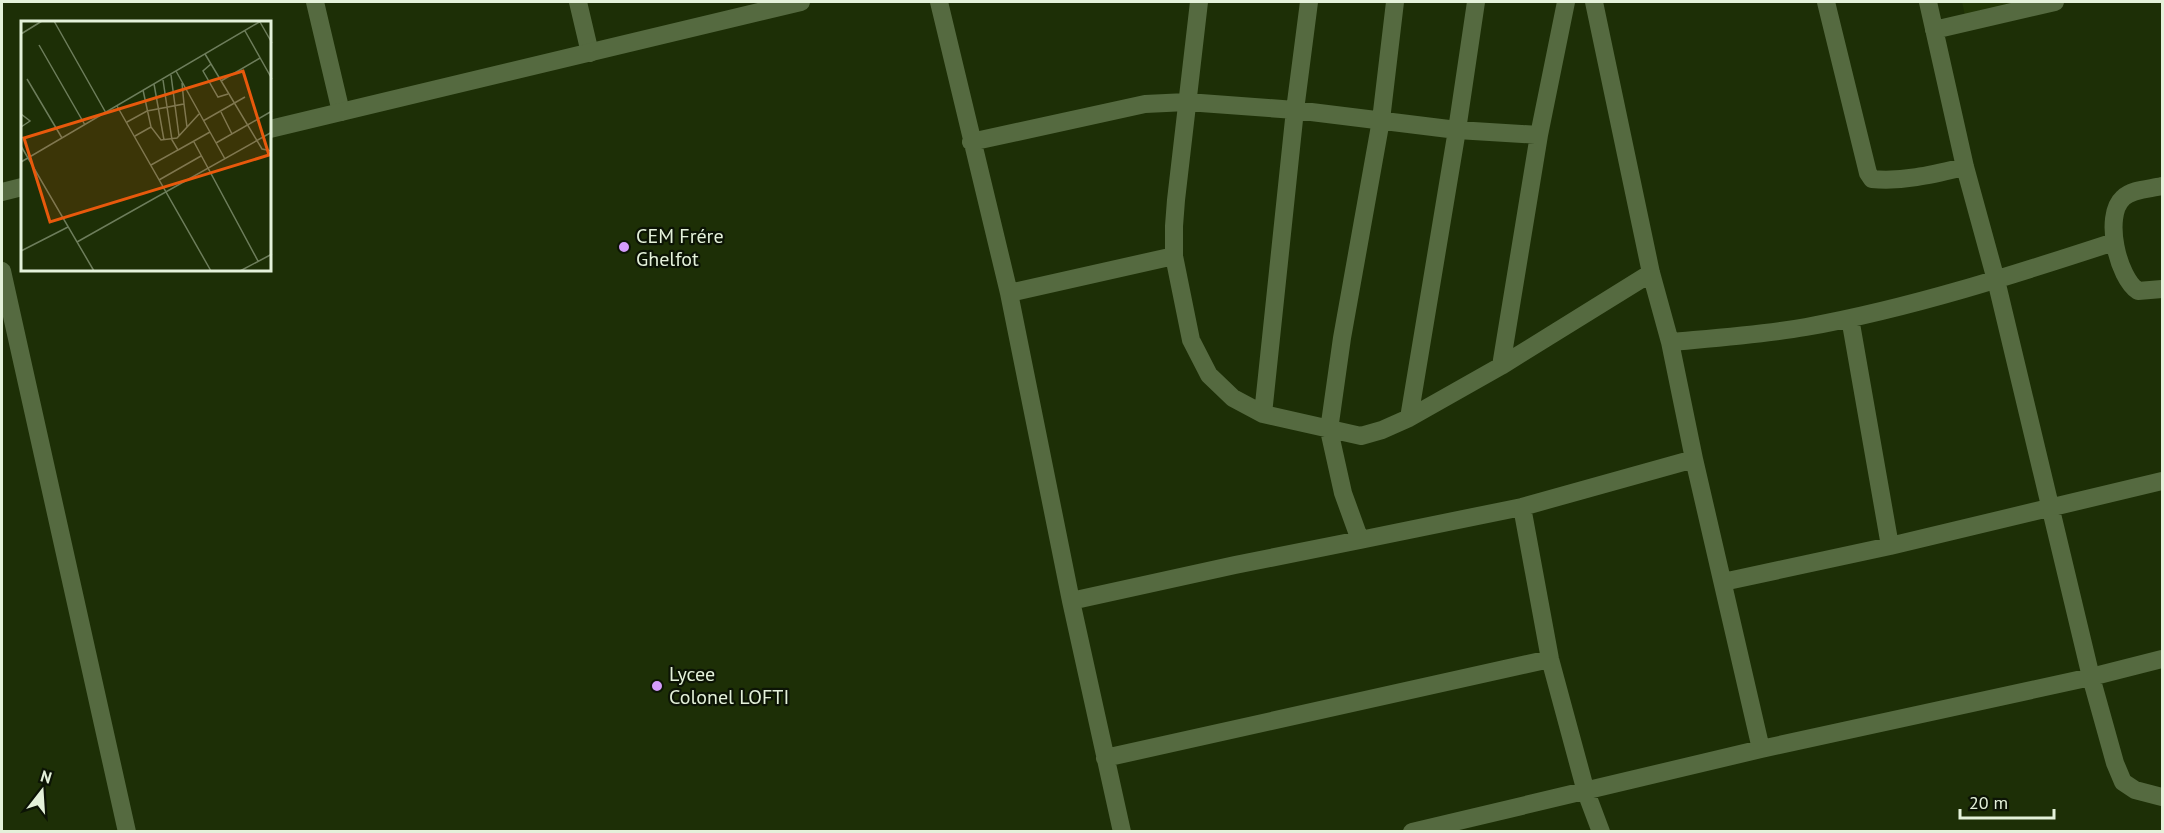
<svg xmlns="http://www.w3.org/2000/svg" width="2164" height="833" viewBox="0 0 2164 833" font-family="'PT Sans',sans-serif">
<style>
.built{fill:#233806}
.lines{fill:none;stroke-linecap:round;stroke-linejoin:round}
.street{stroke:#556a40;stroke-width:18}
.secondary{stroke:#556a40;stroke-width:18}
.poi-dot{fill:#d49cfc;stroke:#0c1405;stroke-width:2}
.labels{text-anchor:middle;stroke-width:4.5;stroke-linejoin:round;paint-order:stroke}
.poi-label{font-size:20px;fill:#e4f1da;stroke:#0c1405;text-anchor:start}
.inset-road{fill:none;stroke:#6d7d5b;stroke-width:1.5}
.view{fill:#e8590c;fill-opacity:0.15;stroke:#e8590c;stroke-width:3}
.inset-edge{fill:none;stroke:#e4f1da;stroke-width:3}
</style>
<rect width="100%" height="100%" fill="#1d2f06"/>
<!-- built -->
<path class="built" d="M 1962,2 L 2021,2 L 1965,16 Z"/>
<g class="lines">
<!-- street -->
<path class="street" d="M 315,2 L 341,112
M 578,2 L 590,53
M 939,2 L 1009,293 L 1071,601 L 1122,832
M 1199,2 L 1176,200 L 1174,226 L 1174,256 L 1191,340 L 1209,375 L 1233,398 L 1263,414 L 1361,436 L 1382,430 L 1409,418 L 1501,366 L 1651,273
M 1594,2 L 1651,273 L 1670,342 L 1694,459 L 1761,749
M 1826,2 L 1868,173 L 1872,179 C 1904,182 1935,174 1965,167
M 1928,2 L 1965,167 L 1996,280 L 2091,677 L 2115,763 L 2123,782 L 2135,790 L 2162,797
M 1934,30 L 2055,2
M 1539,135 L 1566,2
M 971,142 L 1145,104 L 1187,102 L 1295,110 L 1457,130 L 1539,135 L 1501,366
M 2162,186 C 2150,189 2132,189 2123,198 C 2103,216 2118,278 2138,291 L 2162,289
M 2,271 L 127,832
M 1009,293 L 1174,256
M 1850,318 L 1890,546
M 1670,342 C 1715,338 1761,335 1806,327 C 1911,308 2013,275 2114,242
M 1263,414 L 1295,110 L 1309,2
M 1409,418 L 1457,130 L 1476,2
M 1522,507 L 1550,659 L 1586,792 L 1601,832
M 1360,540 L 1522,507 L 1694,459
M 1723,582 L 1890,546 L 2162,481
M 1071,601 L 1235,565 L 1360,540 L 1343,493 L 1329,430 L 1342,338 L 1381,120 L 1395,2
M 1105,758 L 1550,659
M 1412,832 L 1761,749 L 2091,677 L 2162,659"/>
<!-- secondary -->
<path class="secondary" d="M 270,129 L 801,2
M 2,192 L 22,187"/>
</g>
<!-- markers -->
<g class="poi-dot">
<circle cx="624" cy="247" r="6"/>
<circle cx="657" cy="686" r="6"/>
</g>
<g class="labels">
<!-- poi labels -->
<g class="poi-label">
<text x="636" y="243">CEM Frére<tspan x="636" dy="23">Ghelfot</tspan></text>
<text x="669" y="681">Lycee<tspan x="669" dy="23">Colonel LOFTI</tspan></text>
</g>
</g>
<!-- overview -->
<g transform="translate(21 21)">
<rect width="250" height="250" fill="#1d2f06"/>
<path class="inset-road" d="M 33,0 L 85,92M 239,1 L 251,22M 224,10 L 251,58M 0,13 L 21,0M 18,24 L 64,104M 184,33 L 241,128 L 251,130M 190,43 L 182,50 L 197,76 L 207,73M 155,50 L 204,138M 150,54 L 158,115M 6,58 L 41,117M 200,60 L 239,37M 161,62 L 163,83M 133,63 L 143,119M 122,69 L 130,106 L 140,119 L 156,117 L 178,93M 96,85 L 190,250M 200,91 L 211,113M 0,93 L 9,100 L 0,106M 182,100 L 224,76M 106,101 L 126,90 L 163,83 L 166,106M 114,115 L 130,106M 173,121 L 237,240M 195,122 L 251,90M 0,125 L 73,250M 157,129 L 189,111M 0,141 L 240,0M 130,144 L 157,129 L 151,119 L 142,59M 138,159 L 180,135M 56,221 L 251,111M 0,230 L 47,206M 219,250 L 251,233"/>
<path class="view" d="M 222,50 L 248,134 L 29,201 L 3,117 Z"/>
<rect width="250" height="250" class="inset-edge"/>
</g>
<!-- border -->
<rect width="2164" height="833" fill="none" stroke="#e4f1da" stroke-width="6"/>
<!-- north arrow -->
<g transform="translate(42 791) rotate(17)" stroke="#0c1405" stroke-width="4.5" paint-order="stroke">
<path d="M0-4.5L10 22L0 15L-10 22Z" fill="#e4f1da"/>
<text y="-9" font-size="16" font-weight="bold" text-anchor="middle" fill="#e4f1da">N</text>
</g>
<!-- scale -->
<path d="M1960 809v9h94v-9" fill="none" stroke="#e4f1da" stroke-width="3"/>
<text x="1969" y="809" font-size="18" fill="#e4f1da" stroke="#0c1405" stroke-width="4.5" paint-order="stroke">20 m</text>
</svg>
